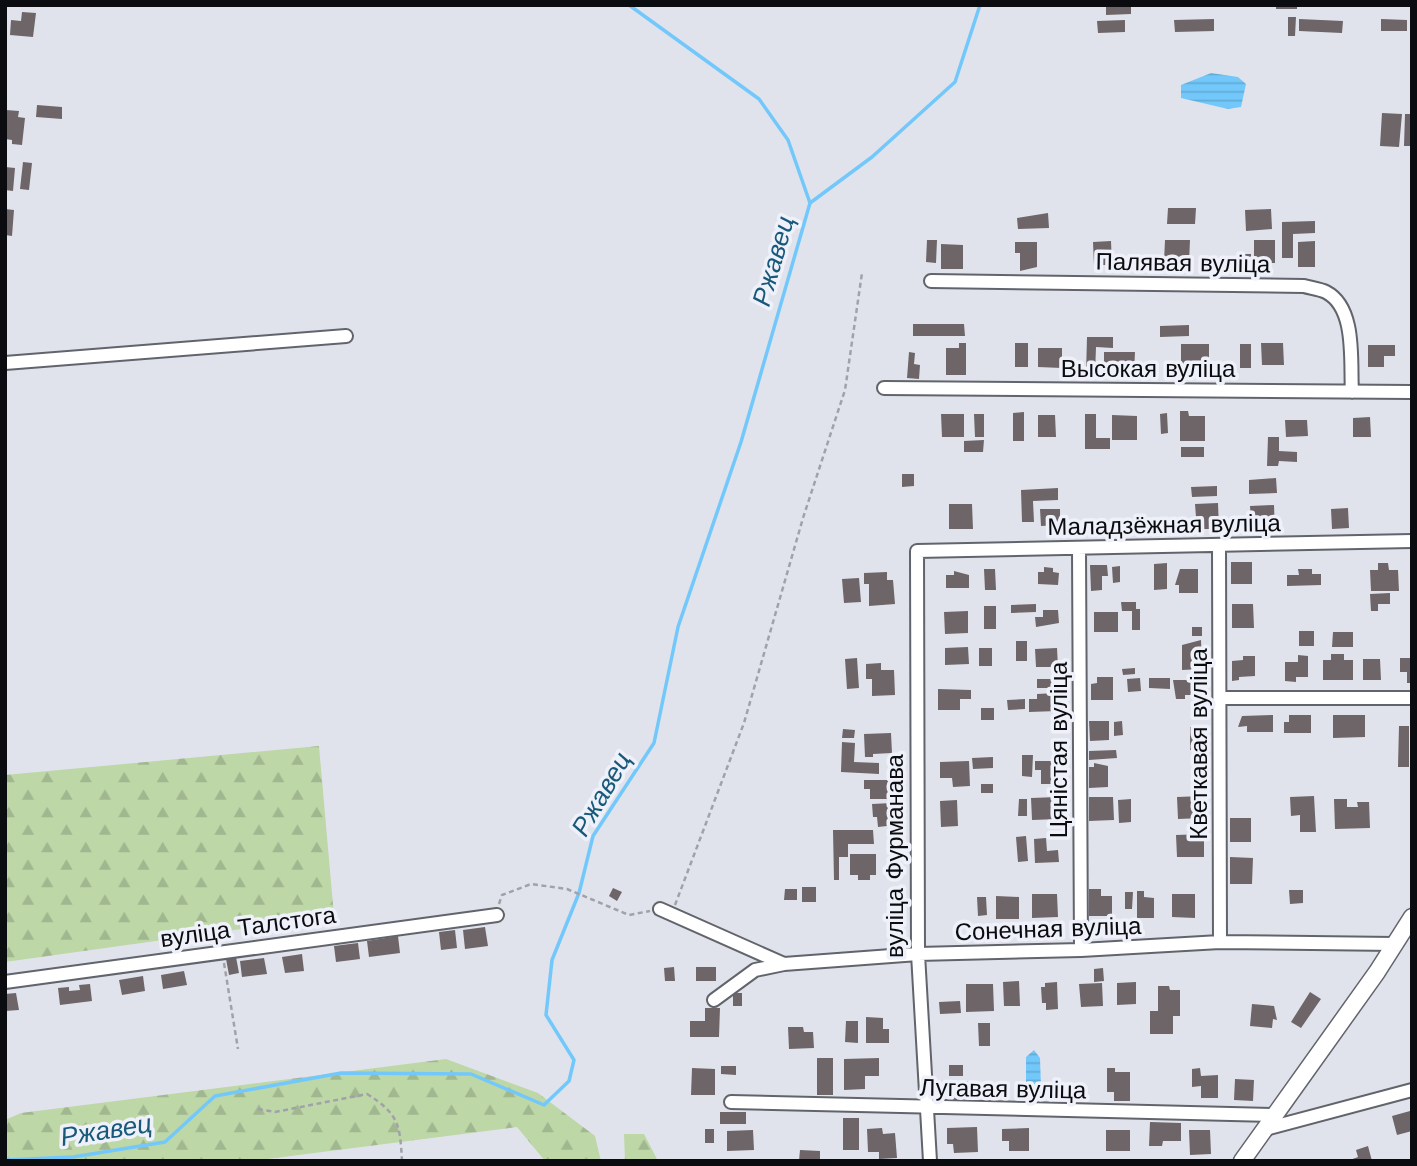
<svg xmlns="http://www.w3.org/2000/svg" width="1417" height="1166" viewBox="0 0 1417 1166" font-family="'Work Sans',sans-serif">
<style>
.forest{fill:url(#forest-firs)}
.water{fill:url(#water-rules)}
.lines{fill:none;stroke-linecap:round;stroke-linejoin:round}
.stream{stroke:#73c8fb;stroke-width:3.5}
.building{fill:#6d6568}
.minor-casing{stroke:#62646c;stroke-width:16}
.major-casing{stroke:#62646c;stroke-width:19}
.path{stroke:#a1a2a9;stroke-width:2.5;stroke-dasharray:5 3.5;stroke-linecap:butt}
.minor{stroke:#fff;stroke-width:12}
.major{stroke:#fff;stroke-width:16}
.labels{text-anchor:middle;stroke-width:7;stroke-linejoin:round;paint-order:stroke}
.street-label{font-size:24px;fill:#0b0c0f;stroke:#eef1f9}
.water-label{font-size:26px;font-style:italic;fill:#18597a;stroke:#eef1f9}
</style>
<defs>
<pattern id="forest-firs" width="22" height="20" patternUnits="userSpaceOnUse" patternTransform="scale(1.75)"><rect width="22" height="20" fill="#bdd7a7"/><path d="M5 1l3.5 6h-7zM16 11l3.5 6h-7z" fill="#a1b78f"/></pattern>
<pattern id="water-rules" width="6" height="5" patternUnits="userSpaceOnUse" patternTransform="scale(1.75)"><rect width="6" height="5" fill="#73c8fb"/><path d="M0 2.5h6" fill="none" stroke="#62abd6"/></pattern>
</defs>
<rect width="100%" height="100%" fill="#e1e3ec"/>
<!-- forest -->
<path class="forest" d="M 319,746 L 334,916 L 5,962 L 5,775 Z
M 446,1059 L 538,1093 L 595,1136 L 601,1161 L 545,1161 L 517,1127 L 253,1161 L 5,1161 L 5,1120 L 21,1113 Z
M 624,1134 L 644,1134 L 658,1161 L 625,1161 Z"/>
<!-- water -->
<path class="water" d="M 1211,73 L 1238,77 L 1246,84 L 1241,107 L 1228,109 L 1181,98 L 1181,85 Z
M 1034,1050 L 1040,1058 L 1041,1087 L 1031,1092 L 1026,1087 L 1026,1057 Z"/>
<g class="lines">
<!-- stream -->
<path class="stream" d="M 629,5 L 759,99 L 788,140 L 810,203
M 5,1160 L 73,1157 L 165,1142 L 215,1096 L 341,1073 L 471,1074 L 544,1105 L 569,1081 L 574,1060 L 546,1015 L 552,960 L 579,893 L 593,836 L 654,743 L 678,627 L 741,442 L 810,203 L 872,157 L 955,82 L 980,5"/>
</g>
<!-- building -->
<path class="building" d="M 1106,5 L 1131,5 L 1131,14 L 1106,15 Z
M 1276,5 L 1297,5 L 1297,9 L 1276,9 Z
M 22,12 L 36,13 L 33,37 L 10,35 L 11,20 L 21,21 Z
M 1288,17 L 1296,17 L 1295,36 L 1288,36 Z
M 1214,19 L 1214,31 L 1175,32 L 1174,20 Z
M 1299,19 L 1343,21 L 1342,33 L 1299,31 Z
M 1381,19 L 1407,20 L 1407,31 L 1381,31 Z
M 1125,20 L 1125,32 L 1098,33 L 1097,21 Z
M 37,105 L 62,107 L 62,119 L 36,117 Z
M 6,110 L 19,111 L 18,117 L 25,118 L 22,145 L 12,144 L 12,140 L 5,139 Z
M 1382,113 L 1402,114 L 1399,147 L 1380,146 Z
M 1405,114 L 1412,114 L 1412,146 L 1404,146 Z
M 23,162 L 32,163 L 29,190 L 20,189 Z
M 5,167 L 15,168 L 13,191 L 5,190 Z
M 1168,208 L 1196,208 L 1195,224 L 1167,224 Z
M 5,209 L 14,210 L 12,236 L 5,235 Z
M 1271,209 L 1272,229 L 1246,231 L 1245,210 Z
M 1048,213 L 1049,228 L 1018,229 L 1017,218 Z
M 1315,221 L 1315,233 L 1293,234 L 1293,258 L 1282,258 L 1282,222 Z
M 927,240 L 937,240 L 936,263 L 926,262 Z
M 1165,240 L 1190,240 L 1189,263 L 1164,262 Z
M 1254,240 L 1275,240 L 1275,263 L 1254,263 Z
M 1111,241 L 1112,265 L 1094,265 L 1093,242 Z
M 1315,241 L 1315,267 L 1298,267 L 1298,242 Z
M 1015,242 L 1037,242 L 1037,267 L 1020,271 L 1020,253 L 1015,253 Z
M 941,244 L 963,245 L 963,269 L 941,269 Z
M 1242,254 L 1251,254 L 1251,266 L 1242,266 Z
M 913,324 L 964,324 L 965,336 L 913,336 Z
M 1189,325 L 1189,336 L 1160,337 L 1160,326 Z
M 1087,337 L 1113,337 L 1113,348 L 1096,347 L 1095,374 L 1086,374 Z
M 959,343 L 966,343 L 966,375 L 946,375 L 946,348 L 959,348 Z
M 1015,343 L 1028,343 L 1028,367 L 1015,367 Z
M 1261,343 L 1283,343 L 1284,365 L 1262,365 Z
M 1181,344 L 1209,344 L 1209,364 L 1181,364 Z
M 1240,344 L 1251,344 L 1251,368 L 1240,368 Z
M 1368,345 L 1395,345 L 1395,356 L 1384,356 L 1384,367 L 1368,367 Z
M 1038,348 L 1062,348 L 1062,368 L 1038,367 Z
M 909,352 L 915,353 L 914,364 L 920,365 L 919,379 L 907,378 Z
M 1104,352 L 1135,352 L 1134,373 L 1104,373 Z
M 1180,411 L 1188,411 L 1189,416 L 1205,416 L 1205,441 L 1180,441 Z
M 1024,412 L 1024,441 L 1013,441 L 1013,413 Z
M 1167,413 L 1168,433 L 1161,434 L 1160,414 Z
M 941,414 L 964,414 L 964,437 L 942,437 Z
M 974,414 L 984,414 L 984,437 L 975,437 Z
M 1085,414 L 1096,414 L 1096,438 L 1110,438 L 1110,449 L 1085,449 Z
M 1038,415 L 1055,415 L 1056,437 L 1038,437 Z
M 1112,415 L 1137,416 L 1137,440 L 1112,440 Z
M 1370,417 L 1371,437 L 1353,437 L 1353,418 Z
M 1285,420 L 1307,420 L 1308,436 L 1286,437 Z
M 1268,437 L 1279,437 L 1279,451 L 1297,452 L 1297,462 L 1279,461 L 1278,466 L 1267,466 Z
M 984,440 L 983,452 L 964,452 L 964,441 Z
M 1181,447 L 1204,447 L 1204,457 L 1181,457 Z
M 902,474 L 914,474 L 914,486 L 902,487 Z
M 1276,478 L 1277,493 L 1249,494 L 1249,480 Z
M 1217,486 L 1217,496 L 1192,497 L 1191,487 Z
M 1058,488 L 1058,500 L 1033,501 L 1034,522 L 1022,522 L 1021,490 Z
M 1218,503 L 1219,529 L 1203,529 L 1202,516 L 1196,517 L 1195,504 Z
M 949,504 L 972,504 L 973,529 L 949,529 Z
M 1274,505 L 1275,531 L 1258,531 L 1258,521 L 1251,521 L 1250,506 Z
M 1348,508 L 1349,528 L 1332,529 L 1331,509 Z
M 1040,509 L 1060,509 L 1060,525 L 1041,526 Z
M 1231,562 L 1252,562 L 1252,584 L 1231,584 Z
M 1167,563 L 1167,589 L 1154,590 L 1154,564 Z
M 1378,563 L 1388,563 L 1389,570 L 1398,570 L 1399,591 L 1371,591 L 1370,570 L 1378,570 Z
M 1090,565 L 1107,565 L 1108,576 L 1102,576 L 1102,590 L 1091,591 Z
M 1120,566 L 1120,582 L 1113,583 L 1112,567 Z
M 1044,567 L 1053,568 L 1053,572 L 1059,573 L 1058,585 L 1038,584 L 1038,572 L 1044,572 Z
M 984,569 L 995,569 L 996,590 L 985,590 Z
M 1180,569 L 1198,569 L 1198,593 L 1179,593 L 1179,585 L 1175,585 Z
M 1298,569 L 1312,569 L 1312,574 L 1321,574 L 1321,585 L 1287,586 L 1287,575 L 1299,575 Z
M 954,571 L 969,575 L 969,588 L 946,588 L 946,575 L 954,575 Z
M 887,572 L 887,580 L 893,580 L 895,604 L 869,606 L 869,584 L 864,584 L 864,573 Z
M 859,578 L 861,602 L 844,603 L 842,579 Z
M 1390,593 L 1390,604 L 1378,604 L 1378,611 L 1371,611 L 1370,594 Z
M 1121,602 L 1136,602 L 1136,609 L 1140,609 L 1140,630 L 1132,630 L 1132,611 L 1122,611 Z
M 1036,604 L 1036,612 L 1011,613 L 1011,605 Z
M 1232,604 L 1253,604 L 1254,628 L 1232,628 Z
M 984,606 L 996,606 L 996,629 L 984,629 Z
M 1043,610 L 1058,610 L 1059,623 L 1036,627 L 1035,617 L 1043,617 Z
M 968,611 L 968,633 L 945,634 L 944,612 Z
M 1094,612 L 1118,612 L 1118,632 L 1094,632 Z
M 1192,627 L 1202,627 L 1202,636 L 1192,636 Z
M 1299,631 L 1314,631 L 1314,646 L 1299,646 Z
M 1333,632 L 1353,632 L 1353,647 L 1332,647 Z
M 1201,640 L 1202,669 L 1182,670 L 1182,645 Z
M 1016,641 L 1027,641 L 1027,661 L 1016,661 Z
M 968,647 L 969,664 L 945,665 L 945,648 Z
M 979,648 L 992,648 L 992,666 L 979,666 Z
M 1057,648 L 1058,667 L 1036,667 L 1035,649 Z
M 1331,654 L 1344,654 L 1344,660 L 1353,660 L 1353,680 L 1323,680 L 1323,660 L 1331,660 Z
M 1298,655 L 1308,656 L 1308,677 L 1296,677 L 1296,682 L 1285,681 L 1285,662 L 1298,662 Z
M 1243,656 L 1255,656 L 1255,676 L 1239,677 L 1239,680 L 1232,681 L 1232,661 L 1243,660 Z
M 857,658 L 859,688 L 847,689 L 845,659 Z
M 1400,658 L 1412,658 L 1412,683 L 1407,683 L 1407,672 L 1400,672 Z
M 1363,659 L 1380,659 L 1381,680 L 1363,680 Z
M 881,663 L 881,670 L 894,670 L 895,695 L 872,696 L 872,679 L 866,679 L 866,664 Z
M 1135,668 L 1135,674 L 1123,675 L 1122,669 Z
M 1097,677 L 1113,677 L 1113,700 L 1091,700 L 1091,684 L 1097,683 Z
M 1140,678 L 1141,691 L 1128,692 L 1127,679 Z
M 1149,678 L 1170,678 L 1170,689 L 1149,688 Z
M 1037,679 L 1052,679 L 1052,688 L 1037,688 Z
M 1173,680 L 1202,680 L 1202,695 L 1185,695 L 1185,699 L 1176,699 Z
M 938,689 L 971,690 L 971,699 L 960,699 L 960,710 L 938,710 Z
M 1056,693 L 1057,711 L 1029,712 L 1029,699 L 1037,699 L 1037,694 Z
M 1025,699 L 1025,709 L 1008,710 L 1007,700 Z
M 981,708 L 994,708 L 994,720 L 981,720 Z
M 1273,715 L 1273,732 L 1247,732 L 1247,726 L 1238,727 L 1242,716 Z
M 1289,715 L 1311,715 L 1311,733 L 1284,733 L 1284,722 L 1289,722 Z
M 1333,715 L 1365,715 L 1365,737 L 1333,738 Z
M 1089,721 L 1109,721 L 1109,740 L 1090,741 Z
M 1122,721 L 1123,735 L 1114,736 L 1114,722 Z
M 1399,726 L 1409,726 L 1409,767 L 1398,767 Z
M 1190,727 L 1204,727 L 1204,750 L 1190,750 Z
M 843,729 L 855,730 L 854,738 L 842,738 Z
M 891,733 L 892,753 L 873,754 L 873,757 L 865,757 L 864,734 Z
M 842,742 L 855,743 L 854,762 L 879,763 L 879,774 L 841,772 Z
M 1116,750 L 1117,758 L 1089,760 L 1089,751 Z
M 1022,755 L 1033,755 L 1032,777 L 1022,776 Z
M 993,757 L 993,768 L 973,769 L 972,758 Z
M 969,761 L 970,786 L 953,787 L 952,778 L 940,778 L 940,762 Z
M 1035,761 L 1058,761 L 1058,784 L 1041,784 L 1041,770 L 1035,770 Z
M 1094,763 L 1108,766 L 1108,787 L 1089,788 L 1089,767 L 1094,767 Z
M 864,780 L 890,780 L 891,799 L 870,799 L 870,789 L 864,789 Z
M 981,784 L 993,784 L 993,793 L 981,793 Z
M 1203,796 L 1203,818 L 1178,819 L 1177,797 Z
M 1314,796 L 1316,832 L 1300,832 L 1300,815 L 1291,816 L 1290,797 Z
M 1058,797 L 1059,819 L 1032,820 L 1031,798 Z
M 1089,797 L 1113,797 L 1114,820 L 1089,821 Z
M 1019,799 L 1027,799 L 1027,816 L 1018,816 Z
M 1131,799 L 1131,822 L 1119,823 L 1118,800 Z
M 1334,799 L 1347,799 L 1347,807 L 1358,807 L 1357,802 L 1369,802 L 1370,828 L 1335,829 Z
M 957,800 L 958,826 L 941,827 L 940,801 Z
M 892,803 L 893,822 L 887,822 L 887,826 L 878,827 L 877,817 L 873,817 L 872,804 Z
M 1230,818 L 1251,818 L 1251,842 L 1230,842 Z
M 833,830 L 873,830 L 874,844 L 848,844 L 848,857 L 839,857 L 839,880 L 834,880 Z
M 1204,834 L 1204,857 L 1177,857 L 1176,835 Z
M 1026,836 L 1028,861 L 1018,862 L 1016,837 Z
M 1046,838 L 1047,851 L 1058,850 L 1059,862 L 1035,863 L 1034,839 Z
M 850,854 L 876,854 L 876,875 L 870,875 L 870,880 L 858,880 L 858,875 L 850,875 Z
M 1230,857 L 1253,858 L 1252,884 L 1230,884 Z
M 802,887 L 816,887 L 816,902 L 802,902 Z
M 613,888 L 622,892 L 617,901 L 609,896 Z
M 785,889 L 797,889 L 797,900 L 784,900 Z
M 1089,889 L 1101,889 L 1101,896 L 1112,896 L 1112,916 L 1089,916 Z
M 1289,890 L 1303,890 L 1303,903 L 1290,904 Z
M 1137,891 L 1144,891 L 1144,897 L 1154,898 L 1154,918 L 1137,918 Z
M 1125,892 L 1133,892 L 1132,909 L 1125,909 Z
M 1032,894 L 1057,894 L 1058,917 L 1032,918 Z
M 1172,894 L 1195,894 L 1195,918 L 1172,917 Z
M 996,896 L 1019,897 L 1019,919 L 996,919 Z
M 977,897 L 986,897 L 987,915 L 978,916 Z
M 485,927 L 488,946 L 465,949 L 463,930 Z
M 455,930 L 457,948 L 441,950 L 439,932 Z
M 398,936 L 400,953 L 369,957 L 367,941 Z
M 358,943 L 360,959 L 336,962 L 334,946 Z
M 302,954 L 304,971 L 285,973 L 282,957 Z
M 236,957 L 239,973 L 229,975 L 226,959 Z
M 264,958 L 267,974 L 242,977 L 240,961 Z
M 674,967 L 675,981 L 665,981 L 664,968 Z
M 696,967 L 716,967 L 716,981 L 696,981 Z
M 1103,968 L 1104,981 L 1094,982 L 1094,969 Z
M 184,971 L 187,985 L 163,989 L 161,975 Z
M 143,976 L 145,991 L 122,995 L 119,980 Z
M 1019,981 L 1020,1006 L 1004,1006 L 1003,982 Z
M 1057,982 L 1058,1009 L 1046,1010 L 1046,1003 L 1042,1003 L 1041,987 L 1045,987 L 1045,983 Z
M 1136,982 L 1136,1004 L 1117,1005 L 1117,983 Z
M 1102,983 L 1103,1006 L 1081,1007 L 1079,984 Z
M 90,984 L 92,1001 L 60,1005 L 58,988 L 69,987 L 69,991 L 80,990 L 79,985 Z
M 966,984 L 993,984 L 994,1011 L 966,1012 Z
M 1158,986 L 1169,986 L 1170,990 L 1180,990 L 1180,1016 L 1173,1016 L 1173,1034 L 1150,1034 L 1150,1011 L 1158,1011 Z
M 1310,992 L 1321,999 L 1301,1028 L 1291,1022 Z
M 16,993 L 19,1010 L 5,1011 L 5,994 Z
M 733,993 L 742,993 L 742,1006 L 733,1006 Z
M 960,1001 L 961,1013 L 940,1014 L 939,1002 Z
M 1252,1004 L 1274,1006 L 1277,1020 L 1273,1019 L 1272,1028 L 1250,1026 Z
M 705,1008 L 720,1008 L 719,1037 L 690,1037 L 690,1021 L 705,1021 Z
M 866,1017 L 883,1018 L 883,1029 L 889,1029 L 889,1043 L 866,1043 Z
M 846,1021 L 858,1021 L 858,1043 L 845,1042 Z
M 978,1023 L 990,1023 L 990,1046 L 979,1046 Z
M 788,1027 L 803,1027 L 804,1032 L 813,1032 L 814,1048 L 789,1049 Z
M 817,1058 L 833,1058 L 833,1095 L 817,1095 Z
M 879,1058 L 879,1076 L 865,1076 L 865,1089 L 844,1090 L 844,1059 Z
M 949,1065 L 963,1065 L 963,1076 L 949,1076 Z
M 721,1066 L 736,1066 L 736,1075 L 721,1074 Z
M 692,1068 L 715,1069 L 715,1095 L 691,1095 Z
M 1107,1068 L 1115,1068 L 1115,1072 L 1130,1072 L 1130,1101 L 1114,1101 L 1114,1092 L 1107,1092 Z
M 1200,1068 L 1201,1076 L 1218,1075 L 1218,1098 L 1201,1098 L 1201,1086 L 1192,1087 L 1192,1069 Z
M 1235,1079 L 1254,1080 L 1253,1101 L 1234,1100 Z
M 953,1081 L 976,1081 L 976,1100 L 949,1100 L 949,1088 L 953,1088 Z
M 1410,1111 L 1412,1131 L 1397,1135 L 1392,1116 Z
M 720,1112 L 746,1112 L 746,1124 L 720,1124 Z
M 843,1118 L 859,1118 L 859,1150 L 843,1150 Z
M 1150,1122 L 1181,1123 L 1181,1141 L 1163,1141 L 1162,1146 L 1149,1146 Z
M 977,1127 L 978,1152 L 954,1153 L 953,1144 L 947,1144 L 947,1128 Z
M 882,1128 L 883,1134 L 895,1133 L 897,1158 L 879,1159 L 879,1152 L 868,1152 L 867,1129 Z
M 1029,1128 L 1029,1151 L 1009,1151 L 1009,1141 L 1002,1141 L 1002,1129 Z
M 705,1129 L 714,1129 L 714,1143 L 705,1143 Z
M 753,1130 L 754,1150 L 727,1151 L 727,1131 Z
M 1106,1130 L 1130,1130 L 1130,1151 L 1106,1151 Z
M 1189,1130 L 1210,1130 L 1211,1154 L 1190,1155 Z
M 1368,1146 L 1372,1161 L 1347,1161 L 1358,1157 L 1356,1150 Z
M 800,1150 L 820,1151 L 820,1161 L 799,1161 Z"/>
<g class="lines">
<!-- minor casing -->
<g class="minor-casing">
<path id="minor" d="M 931,281 L 1304,286 C 1311,288 1320,289 1326,292 C 1357,308 1350,363 1352,392
M 5,363 L 346,336
M 884,388 L 1412,392
M 1219,545 L 1220,942
M 1079,549 L 1081,950
M 1221,698 L 1412,698
M 660,909 L 784,964
M 5,982 L 497,915
M 714,1000 L 755,970 L 784,964 L 918,954 L 1081,950 L 1220,942 L 1395,944
M 731,1102 L 1275,1115
M 1265,1129 L 1412,1090
M 930,1161 L 918,954 L 917,551 L 1412,541"/>
</g>
<!-- major casing -->
<g class="major-casing">
<path id="major" d="M 1242,1161 L 1377,972 L 1412,917"/>
</g>
<!-- path -->
<path class="path" d="M 499,904 L 502,895 L 531,884 L 567,889 L 629,915 L 650,911
M 675,905 L 744,723 L 803,518 L 845,390 L 862,273
M 224,963 L 238,1049
M 258,1109 L 275,1112 L 367,1094 C 399,1114 400,1125 402,1161"/>
<!-- minor -->
<use href="#minor" class="minor"/>
<!-- major -->
<use href="#major" class="major"/>
</g>
<g class="labels">
<!-- street labels -->
<g class="street-label">
<text transform="translate(1183 263) rotate(1)" y="8">Палявая вуліца</text>
<text x="1148" y="377">Высокая вуліца</text>
<text transform="translate(1164 525) rotate(-1)" y="8">Маладзёжная вуліца</text>
<text transform="translate(1199 744) rotate(-90)" y="8">Кветкавая вуліца</text>
<text transform="translate(1059 750) rotate(-90)" y="8">Цяністая вуліца</text>
<text transform="translate(895 856) rotate(-90)" y="8">вуліца Фурманава</text>
<text transform="translate(248 927) rotate(-8)" y="8">вуліца Талстога</text>
<text transform="translate(1048 929) rotate(-2)" y="8">Сонечная вуліца</text>
<text transform="translate(1003 1089) rotate(1)" y="8">Лугавая вуліца</text>
</g>
<!-- water labels -->
<g class="water-label">
<text transform="translate(773 261) rotate(-74)" y="9">Ржавец</text>
<text transform="translate(601 794) rotate(-60)" y="9">Ржавец</text>
<text transform="translate(106 1130) rotate(-9)" y="9">Ржавец</text>
</g>
</g>
<!-- border -->
<rect width="1417" height="1166" fill="none" stroke="#0b0c0f" stroke-width="14"/>
</svg>
